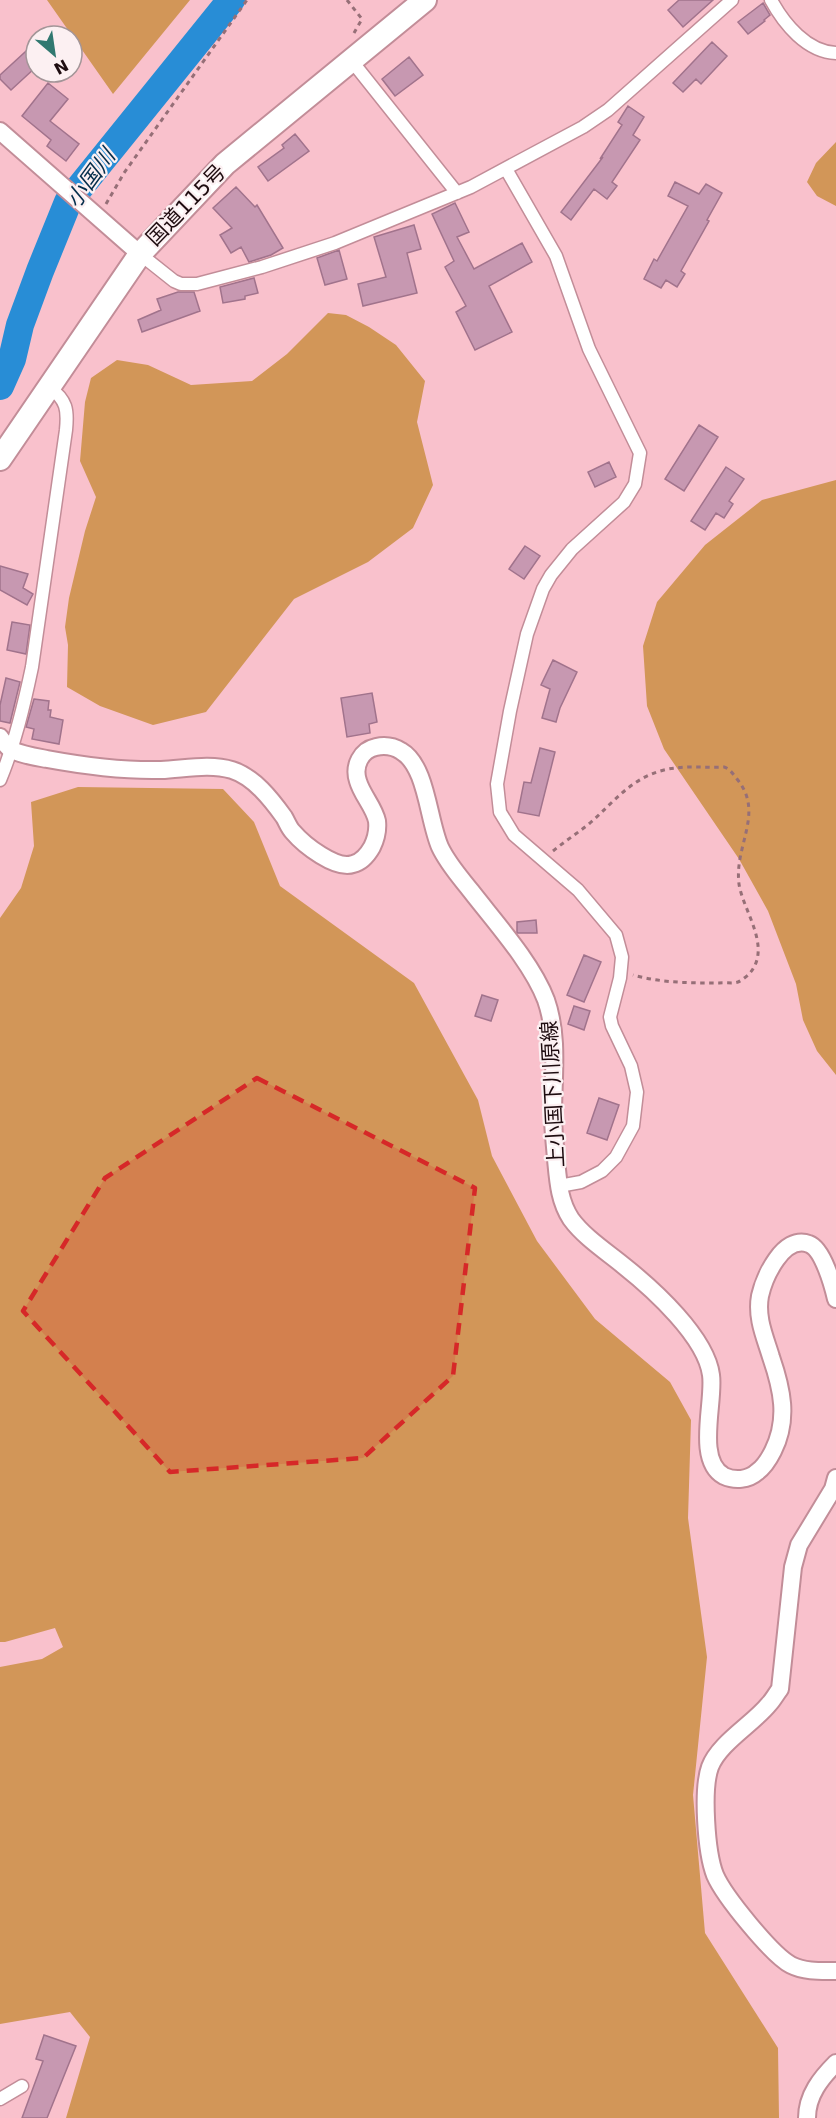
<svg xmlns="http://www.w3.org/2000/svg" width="836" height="2118" viewBox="0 0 836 2118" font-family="'DejaVu Sans','Noto Sans JP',sans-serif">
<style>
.green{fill:#d29658}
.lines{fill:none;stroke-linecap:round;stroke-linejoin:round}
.river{stroke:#288dd6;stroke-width:28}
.building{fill:#c798b1;stroke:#a1738c;stroke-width:1.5}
.street-casing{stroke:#c28d98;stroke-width:15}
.secondary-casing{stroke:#c28d98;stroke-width:20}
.highway-casing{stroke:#c28d98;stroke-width:26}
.path{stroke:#966f77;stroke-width:3;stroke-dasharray:4.5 4.5;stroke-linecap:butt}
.street{stroke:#fff;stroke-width:12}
.secondary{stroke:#fff;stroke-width:16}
.highway{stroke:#fff;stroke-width:22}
.marked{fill:#d62828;fill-opacity:0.2;stroke:#d62828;stroke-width:4.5;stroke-dasharray:12 8;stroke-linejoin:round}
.labels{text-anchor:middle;stroke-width:4.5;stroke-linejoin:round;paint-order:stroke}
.street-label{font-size:21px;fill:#1e0c10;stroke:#fcf0f2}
.water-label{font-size:22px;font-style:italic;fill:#042d4b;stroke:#fcf0f2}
</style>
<rect width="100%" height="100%" fill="#f9c1cc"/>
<!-- green -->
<path class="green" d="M 47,0 L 190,0 L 113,94 Z
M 836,142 L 836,206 L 817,196 L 807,182 L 816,163 Z
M 328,313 L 346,315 L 369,327 L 396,345 L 425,381 L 417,422 L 433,485 L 413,528 L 368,562 L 294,599 L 206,712 L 153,725 L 100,706 L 67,687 L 68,645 L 65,627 L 69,598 L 85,531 L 96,497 L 80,461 L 85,402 L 91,378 L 117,360 L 148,365 L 191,385 L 252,381 L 287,354 Z
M 836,480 L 836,1075 L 817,1051 L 803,1020 L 796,984 L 768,911 L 739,859 L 664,749 L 647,706 L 643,646 L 657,602 L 705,545 L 762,500 Z
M 78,787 L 223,789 L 254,822 L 280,886 L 414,983 L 478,1100 L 492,1156 L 537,1241 L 595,1319 L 670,1382 L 691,1420 L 688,1518 L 707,1657 L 693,1795 L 705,1933 L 778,2048 L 779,2118 L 66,2118 L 90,2037 L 70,2012 L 0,2024 L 0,1667 L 42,1659 L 63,1647 L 55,1628 L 5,1642 L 0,1642 L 0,918 L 21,888 L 34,846 L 31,802 Z"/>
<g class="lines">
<!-- river -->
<path class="river" d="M 0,386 L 12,359 L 20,325 L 40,271 L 68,202 L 231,0"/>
</g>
<!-- building -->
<path class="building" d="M 679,0 L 713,0 L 683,27 L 668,10 Z
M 763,3 L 770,15 L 764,20 L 765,21 L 748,34 L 738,22 Z
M 36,42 L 36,67 L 11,90 L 0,79 L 0,75 Z
M 712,42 L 727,56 L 701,84 L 696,79 L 683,92 L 673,83 Z
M 409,57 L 423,75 L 395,96 L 382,79 Z
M 48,83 L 68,99 L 50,121 L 79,144 L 66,161 L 47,146 L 51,140 L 22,116 Z
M 628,106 L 644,117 L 633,135 L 640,140 L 612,182 L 617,186 L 607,199 L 594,189 L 571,220 L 561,212 L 603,157 L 600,159 L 622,125 L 618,122 Z
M 295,134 L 309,151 L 268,181 L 258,167 L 284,148 L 282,145 Z
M 675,182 L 699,194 L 706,184 L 722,193 L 707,220 L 709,221 L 681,271 L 685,274 L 677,287 L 666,280 L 661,288 L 644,279 L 654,259 L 657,261 L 688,206 L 668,196 Z
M 236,187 L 255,207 L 257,205 L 283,248 L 271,255 L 249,262 L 241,247 L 231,253 L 220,235 L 232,228 L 213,208 Z
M 455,203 L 469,232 L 457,237 L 474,269 L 522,243 L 532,262 L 489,286 L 512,332 L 475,350 L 456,312 L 466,306 L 445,267 L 454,261 L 432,214 Z
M 414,225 L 421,249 L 407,253 L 417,293 L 363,306 L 358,284 L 386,277 L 374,237 Z
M 339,250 L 347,279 L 325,285 L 317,258 Z
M 254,278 L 258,293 L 245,296 L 245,299 L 223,303 L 220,287 Z
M 178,292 L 194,292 L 200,311 L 142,332 L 138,320 L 161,310 L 157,299 Z
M 699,425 L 718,437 L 684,491 L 665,479 Z
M 609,462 L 616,477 L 595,487 L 588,472 Z
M 726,467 L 744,479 L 729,501 L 733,504 L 724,518 L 716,513 L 705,530 L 691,521 Z
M 525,546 L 540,556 L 524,579 L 509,569 Z
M 0,566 L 28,574 L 23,588 L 33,594 L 27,605 L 0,590 Z
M 12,622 L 30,625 L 26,654 L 7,650 Z
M 553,660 L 577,672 L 560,708 L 556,722 L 542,718 L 550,689 L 541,685 Z
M 6,678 L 20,682 L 10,723 L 0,721 L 0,705 Z
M 372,693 L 377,722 L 369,724 L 370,733 L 347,737 L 341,698 Z
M 34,699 L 49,701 L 48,710 L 51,710 L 50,717 L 63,720 L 59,744 L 32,739 L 34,729 L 26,727 Z
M 540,748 L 555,752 L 539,816 L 518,812 L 524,782 L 531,783 Z
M 536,920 L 537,933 L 517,933 L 517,922 Z
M 584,955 L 601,962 L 584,1002 L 567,995 Z
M 482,995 L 498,1000 L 491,1021 L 475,1016 Z
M 574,1006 L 590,1011 L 584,1030 L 568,1024 Z
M 599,1098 L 619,1105 L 607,1140 L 587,1133 Z
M 44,2035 L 76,2046 L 47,2118 L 22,2118 L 43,2061 L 36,2059 Z"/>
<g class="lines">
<!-- street casing -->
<g class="street-casing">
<path id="street" d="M 771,0 C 784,24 807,52 836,53
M 351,60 L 457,193
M 506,169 L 556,256 L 589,349 L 640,453 L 635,484 L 624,502 L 572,549 L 551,575 L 543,589 L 527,634 L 510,711 L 497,784 L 500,812 L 514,835 L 578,890 L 616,935 L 622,957 L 620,978 L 610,1017 L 612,1026 L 631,1066 L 637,1092 L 633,1126 L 616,1157 L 602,1171 L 581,1182 L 559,1186
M 140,254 L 174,281 L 181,284 L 197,284 L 262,267 L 335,243 L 471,187 L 583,127 L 608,110 L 732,0
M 0,780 C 15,744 24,705 32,667 L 66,430 C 68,410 67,400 49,387
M 0,2099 L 22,2086"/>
</g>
<!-- secondary casing -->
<g class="secondary-casing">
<path id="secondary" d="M 0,131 L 140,254
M 0,737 C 3,741 7,748 12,750 C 22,755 36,757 47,759 C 85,766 122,771 161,770 C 184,769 210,763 232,770 C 254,777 271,799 284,817 C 287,822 289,828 293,832 C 304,845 336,870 353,864 C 362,862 368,854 372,847 C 376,839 378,830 377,821 C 374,807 362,795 358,781 C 353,766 361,750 376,747 C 385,745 393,746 401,751 C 427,766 428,820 440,847 C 448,864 460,877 471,891 C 495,922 532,963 546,1000 C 559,1037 553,1077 553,1115 C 553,1130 555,1145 556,1159 C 558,1180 559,1201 571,1219 C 584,1237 607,1252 624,1266 C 653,1289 706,1337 711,1375 C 715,1401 695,1460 724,1476 C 735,1481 748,1480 757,1472 C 764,1467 769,1459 773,1451 C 789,1419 782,1389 771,1357 C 765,1337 756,1318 760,1296 C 764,1278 783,1234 809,1244 C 823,1249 833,1286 836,1299
M 836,1478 L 833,1489 L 799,1545 L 793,1567 L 780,1689 C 776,1694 773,1700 769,1704 C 753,1724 719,1743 710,1767 C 702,1789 706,1852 715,1875 C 724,1896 772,1955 791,1965 C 805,1972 821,1971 836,1971
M 807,2118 C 807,2095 821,2078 836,2063"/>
</g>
<!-- highway casing -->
<g class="highway-casing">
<path id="highway" d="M 0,459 L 140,254 L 225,164 L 425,0"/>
</g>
<!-- path -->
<path class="path" d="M 347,0 L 362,19 L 354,33
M 106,204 L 124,173 L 247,0
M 553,851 C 565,841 578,833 590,823 C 614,802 631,778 664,770 C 684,765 704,768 724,767 C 730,769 733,774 737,779 C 765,813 734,845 739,884 C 743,911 773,948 749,974 C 747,976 741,981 738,982 C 733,984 725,982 719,983 C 690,983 662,983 633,975"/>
<!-- street -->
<use href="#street" class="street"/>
<!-- secondary -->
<use href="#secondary" class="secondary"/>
<!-- highway -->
<use href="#highway" class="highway"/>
</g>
<!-- marked area -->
<path class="marked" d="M 257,1078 L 475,1188 L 453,1376 L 363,1458 L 170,1472 L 23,1311 L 105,1178 Z"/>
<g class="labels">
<!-- street labels -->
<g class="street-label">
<text transform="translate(186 205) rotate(-46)" y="7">国道115号</text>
<text transform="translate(553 1094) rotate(-93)" y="7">上小国下川原線</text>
</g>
<!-- water labels -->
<g class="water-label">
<text transform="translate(90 178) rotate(-54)" y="8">小国川</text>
</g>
</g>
<!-- north arrow -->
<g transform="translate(54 54) rotate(151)"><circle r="28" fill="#fcf0f2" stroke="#a39598" stroke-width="1.5"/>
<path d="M0-4.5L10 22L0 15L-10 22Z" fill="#317870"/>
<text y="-9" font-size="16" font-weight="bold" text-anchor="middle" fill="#1e0c10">N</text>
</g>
</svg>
